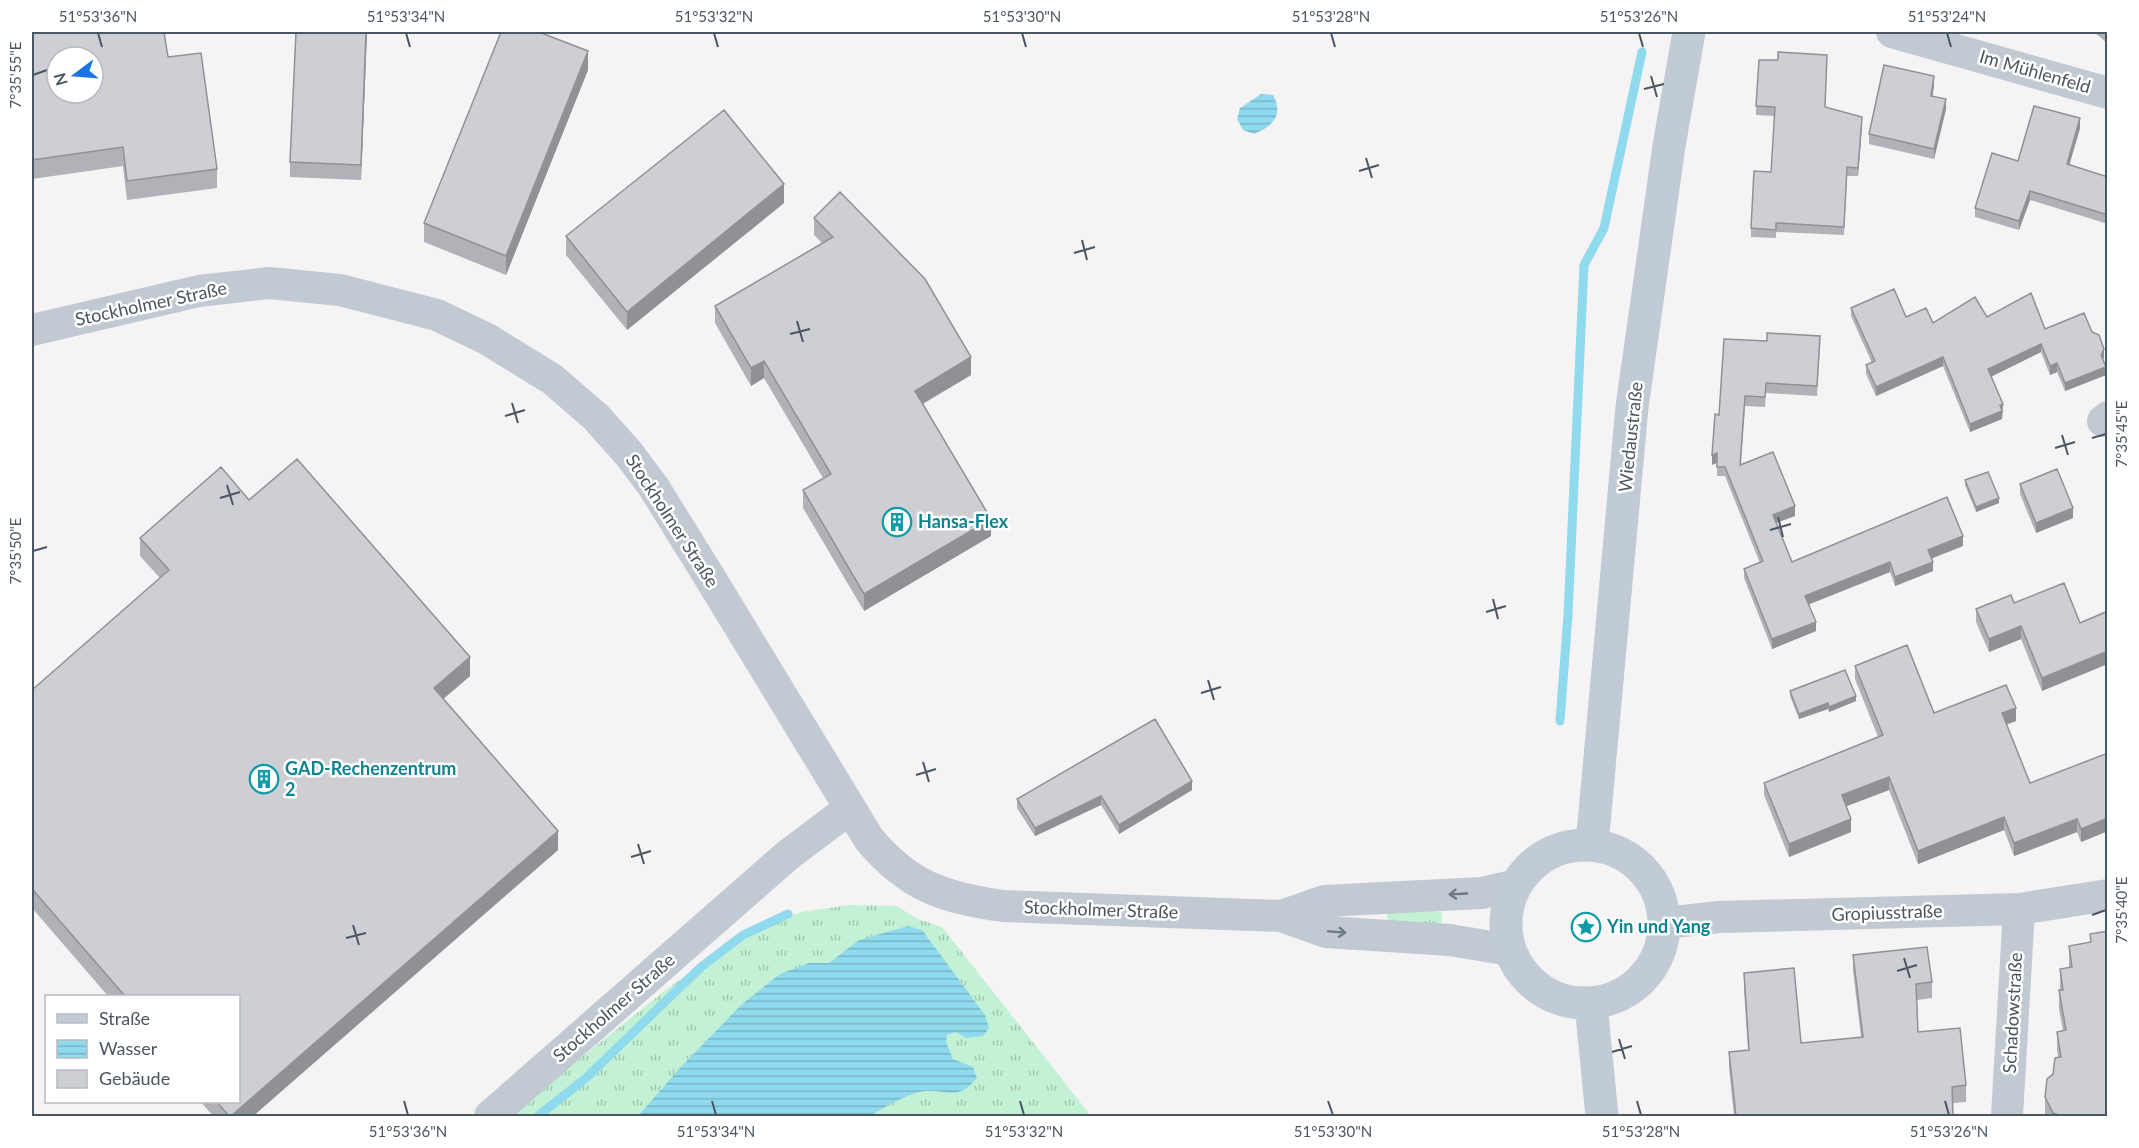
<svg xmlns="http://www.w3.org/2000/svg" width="2139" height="1148" viewBox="0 0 2139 1148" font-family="Lato,sans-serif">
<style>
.grass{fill:url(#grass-tufts)}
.water{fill:url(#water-rules)}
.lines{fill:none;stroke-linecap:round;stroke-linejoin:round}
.stream{stroke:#90daee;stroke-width:9}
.street{stroke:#c1cad2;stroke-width:32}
.secondary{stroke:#c1cbd6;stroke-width:33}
.wall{fill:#b0b2b7}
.shaded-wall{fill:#909195}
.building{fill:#cdcfd5;stroke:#909195;stroke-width:1.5;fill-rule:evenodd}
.oneway{stroke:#6e7983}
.ticks{fill:none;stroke:#4a5661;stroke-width:2}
.labels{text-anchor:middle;stroke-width:5;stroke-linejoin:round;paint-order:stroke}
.street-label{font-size:18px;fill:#4a5661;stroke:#fff}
.culture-label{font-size:18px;font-weight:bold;fill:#0d838f;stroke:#fff;text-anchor:start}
.neatline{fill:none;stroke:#4a5661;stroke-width:2}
.ticks-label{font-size:15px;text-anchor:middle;fill:#4a5661}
</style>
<defs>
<pattern id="grass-tufts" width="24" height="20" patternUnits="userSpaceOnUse" patternTransform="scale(1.5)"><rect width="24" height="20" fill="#c3f1d5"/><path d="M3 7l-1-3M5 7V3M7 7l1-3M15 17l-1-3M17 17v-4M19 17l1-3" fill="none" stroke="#a0c6b0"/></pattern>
<pattern id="water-rules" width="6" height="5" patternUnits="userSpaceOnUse" patternTransform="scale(1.5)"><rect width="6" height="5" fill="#90daee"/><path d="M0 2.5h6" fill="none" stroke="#78b4c4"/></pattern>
</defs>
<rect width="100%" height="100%" fill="#f5f3f3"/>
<!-- grass -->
<path class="grass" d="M 850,905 L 896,906 L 918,919 L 942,927 L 1091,1116 L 508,1116 L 667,989 L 721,950 L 768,924 L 801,912 Z
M 1393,911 L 1442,912 L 1441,927 L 1388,922 L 1387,914 Z"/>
<!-- water -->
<path class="water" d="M 1261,94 L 1273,95 C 1284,115 1273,126 1254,134 L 1243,130 L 1237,119 L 1240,108 Z
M 908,926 L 922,930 L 985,1015 L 989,1028 L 983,1036 L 966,1038 L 956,1032 L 947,1035 L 946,1042 L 953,1059 L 973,1067 L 977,1078 C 957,1101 951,1090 926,1091 C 910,1092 883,1108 870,1116 L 638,1116 L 680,1068 L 742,1004 L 780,974 L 809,963 L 829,963 L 859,940 Z"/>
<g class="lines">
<!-- stream -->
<path class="stream" d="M 1560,721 L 1568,615 L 1584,265 L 1604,228 L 1642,52
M 538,1116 L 586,1078 L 701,967 L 743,935 L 788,914"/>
<!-- street -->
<path class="street" d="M 1892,32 L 2108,93
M 32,330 L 199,291 L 269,283 L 340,290 L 437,315 L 487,339 L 552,379 L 596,417 L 629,454 L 653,486 L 707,573 L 869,839 C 908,886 944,898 1003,906 L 1281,916 L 1326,932 L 1450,940 L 1510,950
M 2103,421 L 2108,417
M 1281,916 L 1324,901 L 1482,893 L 1516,885
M 1665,923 L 1719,917 L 2019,909 L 2108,895
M 490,1116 L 788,855 L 849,809
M 2007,1116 L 2019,909"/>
<!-- secondary -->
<path class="secondary" d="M1506 924a79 79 0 1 1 158 0a79 79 0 1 1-158 0Z
M 1592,845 L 1632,407 L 1669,146 L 1689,32
M 1591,1004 L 1602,1116"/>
</g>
<!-- wall -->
<path class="wall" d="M 32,32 L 168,57 L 217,169 L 217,188 L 127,200 L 123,166 L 32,179 Z
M 367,32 L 361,180 L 290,177 L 290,162 Z
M 2094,32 L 2108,32 L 2107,43 Z
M 588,70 L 506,275 L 424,242 L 424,223 Z
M 1934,86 L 1932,96 L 1946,109 L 1934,159 L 1869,144 L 1869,134 Z
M 1756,106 L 1825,107 L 1862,126 L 1858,176 L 1847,176 L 1844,235 L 1776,232 L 1776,238 L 1751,237 L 1751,228 L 1771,172 L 1775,116 L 1756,115 Z
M 2080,128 L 2069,165 L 2108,177 L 2108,224 L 2030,200 L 2019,230 L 1975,217 L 1975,208 L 2018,161 Z
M 784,203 L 627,330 L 566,255 L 566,236 Z
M 814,218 L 971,375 L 923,404 L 991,536 L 864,611 L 803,508 L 803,490 L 823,478 L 764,378 L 751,386 L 715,323 L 715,306 L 822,243 L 814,235 Z
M 1851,308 L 1906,317 L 1933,323 L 1987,317 L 2045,329 L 2092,332 L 2104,357 L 2103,360 L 2106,375 L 2065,391 L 2057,372 L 2050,375 L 2041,352 L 1991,377 L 2003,404 L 2002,419 L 1970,432 L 1943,366 L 1876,396 L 1866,374 L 1866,365 L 1872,363 L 1851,316 Z
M 1724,339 L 1820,345 L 1817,396 L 1766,393 L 1765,407 L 1745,406 L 1741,465 L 1795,516 L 1776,523 L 1792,562 L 1963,546 L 1932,558 L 1933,571 L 1895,586 L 1890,572 L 1809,604 L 1816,631 L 1772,649 L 1744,578 L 1744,569 L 1760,563 L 1725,476 L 1717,476 L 1717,463 L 1712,465 L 1719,415 Z
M 1965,480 L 1999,503 L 1976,512 L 1965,485 Z
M 2020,484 L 2073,518 L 2036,533 L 2020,494 Z
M 249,500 L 470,676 L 443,699 L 558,850 L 253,1116 L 213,1116 L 200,1101 L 238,1101 L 238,996 L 108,996 L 32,908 L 32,690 L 160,578 L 140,556 L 140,538 Z
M 2014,603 L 2080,623 L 2042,691 L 2021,639 L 1989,652 L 1976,622 L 1976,609 Z
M 1855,666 L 1934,713 L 2016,721 L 2007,724 L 2030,783 L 2108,753 L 2108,831 L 2081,842 L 2077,832 L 2014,856 L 2004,830 L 1918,864 L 1889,790 L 1846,806 L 1851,832 L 1789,857 L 1764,795 L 1764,783 L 1878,737 L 1855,679 Z
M 1790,691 L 1856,701 L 1829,712 L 1828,709 L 1799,719 L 1790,696 Z
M 1192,790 L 1119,834 L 1101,805 L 1035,836 L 1017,808 L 1017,799 Z
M 2090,934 L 2108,1116 L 2046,1116 L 2045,1115 L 2045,1097 L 2058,1057 L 2057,1050 L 2057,1032 L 2063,1031 L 2059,1009 L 2059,990 L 2060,990 L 2060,969 L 2069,968 L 2069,946 L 2090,942 Z
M 1853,955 L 1932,982 L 1932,998 L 1917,1000 L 1918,1032 L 1966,1085 L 1966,1102 L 1952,1103 L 1953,1116 L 1734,1116 L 1729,1068 L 1729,1052 L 1748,1050 L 1744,989 L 1744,973 L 1801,1043 L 1861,1037 L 1853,971 Z"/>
<!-- shaded-wall -->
<path class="shaded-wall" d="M 366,32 L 367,32 L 361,180 L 361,165 Z
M 588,51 L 588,70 L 506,275 L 506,256 Z
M 1934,76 L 1934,86 L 1931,106 L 1931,96 Z
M 1946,99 L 1946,109 L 1934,159 L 1934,149 Z
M 1862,117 L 1862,126 L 1858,176 L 1858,168 Z
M 2080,118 L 2080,128 L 2067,173 L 2067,164 Z
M 784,184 L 784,203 L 627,330 L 627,312 Z
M 2030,191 L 2030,200 L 2019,230 L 2019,221 Z
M 2041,344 L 2041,352 L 1988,378 L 1988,369 Z
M 2104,349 L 2104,357 L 2101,364 L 2101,355 Z
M 971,357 L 971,375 L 915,408 L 915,391 Z
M 1943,357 L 1943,366 L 1876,396 L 1876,387 Z
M 764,361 L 764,378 L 751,386 L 751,368 Z
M 2057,363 L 2057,372 L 2050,375 L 2050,366 Z
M 2106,367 L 2106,375 L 2065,391 L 2065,383 Z
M 2003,404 L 2002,419 L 1970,432 L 1970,424 Z
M 1717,453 L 1717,462 L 1712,465 L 1712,455 Z
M 1999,498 L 1999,503 L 1976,512 L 1976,507 Z
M 1795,506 L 1795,516 L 1773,524 L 1773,515 Z
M 2073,508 L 2073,518 L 2036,533 L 2036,523 Z
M 991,519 L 991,536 L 864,611 L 864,594 Z
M 1963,536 L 1963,546 L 1928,560 L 1928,550 Z
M 1890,562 L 1890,572 L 1805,606 L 1805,596 Z
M 1933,562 L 1933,571 L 1895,586 L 1895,577 Z
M 1816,622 L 1816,631 L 1772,649 L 1772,639 Z
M 2021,626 L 2021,639 L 1989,652 L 1989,639 Z
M 2108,651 L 2108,664 L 2042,691 L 2042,678 Z
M 470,657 L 470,676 L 434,707 L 434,688 Z
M 1856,696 L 1856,701 L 1829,712 L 1829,707 Z
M 1828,703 L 1828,709 L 1799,719 L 1799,714 Z
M 2016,708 L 2016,721 L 2002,726 L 2002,713 Z
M 1889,777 L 1889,790 L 1842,808 L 1842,795 Z
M 1192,781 L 1192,790 L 1119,834 L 1119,825 Z
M 1101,796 L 1101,805 L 1035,836 L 1035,828 Z
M 2004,817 L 2004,830 L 1918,864 L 1918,851 Z
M 2108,818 L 2108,831 L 2081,842 L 2081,829 Z
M 1851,819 L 1851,832 L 1789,857 L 1789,844 Z
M 2077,819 L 2077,832 L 2014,856 L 2014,843 Z
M 558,831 L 558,850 L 253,1116 L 231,1116 Z"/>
<!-- building -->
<path class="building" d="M 32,32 L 164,32 L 168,57 L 201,53 L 217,169 L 127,181 L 123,147 L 32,160 ZM 57,57 L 93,57 L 93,93 L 57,93 Z
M 296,32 L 366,32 L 361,165 L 290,162 Z
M 501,32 L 539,32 L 588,51 L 506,256 L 424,223 Z
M 1778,52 L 1827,55 L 1825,107 L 1862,117 L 1858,168 L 1847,167 L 1844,227 L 1776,223 L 1776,230 L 1751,228 L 1754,171 L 1771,172 L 1775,107 L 1756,106 L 1759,60 L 1778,60 Z
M 1884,65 L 1934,76 L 1931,96 L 1946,99 L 1934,149 L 1869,134 Z
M 2034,106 L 2080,118 L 2067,164 L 2108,177 L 2108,215 L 2030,191 L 2019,221 L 1975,208 L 1992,153 L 2018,161 Z
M 724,110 L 784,184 L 627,312 L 566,236 Z
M 840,192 L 925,279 L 971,357 L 915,391 L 991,519 L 864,594 L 803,490 L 831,474 L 764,361 L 751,368 L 715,306 L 833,237 L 814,218 Z
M 1894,289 L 1906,317 L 1926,308 L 1933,323 L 1975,297 L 1987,317 L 2031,293 L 2045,329 L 2084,313 L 2092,332 L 2099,335 L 2104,349 L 2101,355 L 2106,367 L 2065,383 L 2057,363 L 2050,366 L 2041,344 L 1988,369 L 2003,404 L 2000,405 L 2002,411 L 1970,424 L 1943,357 L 1876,387 L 1866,365 L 1875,361 L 1851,308 Z
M 1767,333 L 1820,336 L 1817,386 L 1766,383 L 1765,397 L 1745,396 L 1740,465 L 1773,452 L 1795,506 L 1773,515 L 1792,562 L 1947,497 L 1963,536 L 1928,550 L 1933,562 L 1895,577 L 1890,562 L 1805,596 L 1816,622 L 1772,639 L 1744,569 L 1763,561 L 1725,467 L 1717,467 L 1717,453 L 1712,455 L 1715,414 L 1719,415 L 1724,339 L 1767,341 Z
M 297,459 L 470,657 L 434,688 L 558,831 L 231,1116 L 229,1116 L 216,1101 L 238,1101 L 238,996 L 125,996 L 32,889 L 32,690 L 169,570 L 140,538 L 221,467 L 249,500 Z
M 2057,469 L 2073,508 L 2036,523 L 2020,484 Z
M 1988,472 L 1999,498 L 1976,507 L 1965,480 Z
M 2064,583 L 2080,623 L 2108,611 L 2108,651 L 2042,678 L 2021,626 L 1989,639 L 1976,609 L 2011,595 L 2014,603 Z
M 1907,645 L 1934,713 L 2006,685 L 2016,708 L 2002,713 L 2030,783 L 2108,753 L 2108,818 L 2081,829 L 2077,819 L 2014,843 L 2004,817 L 1918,851 L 1889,777 L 1842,795 L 1851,819 L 1789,844 L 1764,783 L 1883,735 L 1855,666 Z
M 1845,670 L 1856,696 L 1829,707 L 1828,703 L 1799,714 L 1790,691 Z
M 1155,719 L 1192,781 L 1119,825 L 1101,796 L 1035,828 L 1017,799 Z
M 2108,931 L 2108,1116 L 2062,1116 L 2053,1113 L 2045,1097 L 2047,1079 L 2053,1074 L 2055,1058 L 2061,1057 L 2057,1032 L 2066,1030 L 2059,990 L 2063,990 L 2060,969 L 2072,967 L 2069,946 L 2091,942 L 2090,934 Z
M 1927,947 L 1932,982 L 1916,984 L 1918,1032 L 1960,1028 L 1966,1085 L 1952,1087 L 1953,1116 L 1736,1116 L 1729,1052 L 1749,1050 L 1744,973 L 1794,968 L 1801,1043 L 1863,1037 L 1853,955 Z"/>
<!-- one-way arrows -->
<defs><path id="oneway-shaft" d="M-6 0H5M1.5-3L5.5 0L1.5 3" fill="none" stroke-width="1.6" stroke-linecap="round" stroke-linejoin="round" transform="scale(1.5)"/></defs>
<g class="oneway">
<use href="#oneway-shaft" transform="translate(1458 894) rotate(177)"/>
<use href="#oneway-shaft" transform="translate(1337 932) rotate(4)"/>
</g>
<!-- ticks -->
<path class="ticks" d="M 98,33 L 102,47M 406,33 L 410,47M 714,33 L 718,47M 1022,33 L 1026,47M 1331,33 L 1335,47M 1639,33 L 1643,47M 1947,33 L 1951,47M 33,75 L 47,70M 1651,76 L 1657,97M 1644,89 L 1664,84M 1366,158 L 1372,178M 1359,171 L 1379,165M 1082,240 L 1087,260M 1074,253 L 1095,247M 797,321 L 803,342M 790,334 L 810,329M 512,403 L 518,423M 505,416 L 525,410M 2062,435 L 2068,455M 2092,438 L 2106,434M 2055,448 L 2075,442M 227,485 L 233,505M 220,498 L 240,492M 1778,517 L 1783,537M 1770,530 L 1791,524M 33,551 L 47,547M 1493,599 L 1498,619M 1486,612 L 1506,606M 1208,680 L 1214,700M 1201,693 L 1221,687M 923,762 L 929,782M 916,775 L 936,769M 638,844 L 644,864M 631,857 L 651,851M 2092,915 L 2106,910M 353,925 L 359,945M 346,938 L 366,933M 1904,958 L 1910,978M 1897,971 L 1917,965M 1619,1039 L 1625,1059M 1612,1052 L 1632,1046M 404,1101 L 408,1115M 712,1101 L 716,1115M 1020,1101 L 1024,1115M 1328,1101 L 1333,1115M 1637,1101 L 1641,1115M 1945,1101 L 1949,1115"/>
<!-- icons -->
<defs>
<g id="building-ring" transform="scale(1.5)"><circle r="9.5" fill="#fff" stroke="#0f9aa8" stroke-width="1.5"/><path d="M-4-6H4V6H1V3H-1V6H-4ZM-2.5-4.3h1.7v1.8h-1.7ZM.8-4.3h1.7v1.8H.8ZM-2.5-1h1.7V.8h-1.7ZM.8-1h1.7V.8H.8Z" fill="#0f9aa8"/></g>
<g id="sight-ring" transform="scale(1.5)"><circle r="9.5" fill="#fff" stroke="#0f9aa8" stroke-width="1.5"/><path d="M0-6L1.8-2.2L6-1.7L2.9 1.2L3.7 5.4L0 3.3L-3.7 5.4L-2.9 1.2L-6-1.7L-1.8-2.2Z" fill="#0f9aa8"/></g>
</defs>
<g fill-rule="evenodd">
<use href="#building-ring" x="897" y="522"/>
<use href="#building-ring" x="264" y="779"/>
<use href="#sight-ring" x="1586" y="927"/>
</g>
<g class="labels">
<!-- street labels -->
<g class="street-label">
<text transform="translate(2035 72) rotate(16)" y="6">Im Mühlenfeld</text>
<text transform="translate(151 304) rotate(-12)" y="6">Stockholmer Straße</text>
<text transform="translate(1631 437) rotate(-84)" y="6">Wiedaustraße</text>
<text transform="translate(672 521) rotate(57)" y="6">Stockholmer Straße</text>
<text transform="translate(1101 910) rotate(2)" y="6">Stockholmer Straße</text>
<text transform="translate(1887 913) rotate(-2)" y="6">Gropiusstraße</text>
<text transform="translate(614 1008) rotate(-41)" y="6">Stockholmer Straße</text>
<text transform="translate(2013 1013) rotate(-87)" y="6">Schadowstraße</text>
</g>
<!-- culture labels -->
<g class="culture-label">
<text x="918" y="528">Hansa-Flex</text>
<text x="285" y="775">GAD-Rechenzentrum<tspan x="285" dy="21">2</tspan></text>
<text x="1607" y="933">Yin und Yang</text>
</g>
</g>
<!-- border -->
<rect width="2139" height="1148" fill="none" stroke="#ffffff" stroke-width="66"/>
<!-- legend -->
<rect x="45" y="995" width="195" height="108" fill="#ffffff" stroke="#b7bbc0" stroke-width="1.5"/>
<rect x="57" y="1014" width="30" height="9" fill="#c1cbd6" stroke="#b7bbc0" stroke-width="1.5"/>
<text x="99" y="1025" font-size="18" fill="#4a5661">Straße</text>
<rect x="57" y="1040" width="30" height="18" fill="url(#water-rules)" stroke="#b7bbc0" stroke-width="1.5"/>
<text x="99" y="1055" font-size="18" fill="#4a5661">Wasser</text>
<rect x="57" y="1070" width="30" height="18" fill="#cdcfd5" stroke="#b7bbc0" stroke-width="1.5"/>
<text x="99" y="1085" font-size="18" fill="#4a5661">Gebäude</text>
<!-- north arrow -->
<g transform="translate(75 75) rotate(254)"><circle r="28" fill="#ffffff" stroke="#b7bbc0" stroke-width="1.5"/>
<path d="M0-4.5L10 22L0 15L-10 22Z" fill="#1a73e8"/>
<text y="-9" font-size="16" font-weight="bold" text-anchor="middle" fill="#4a5661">N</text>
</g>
<rect x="33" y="33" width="2073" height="1082" class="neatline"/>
<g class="ticks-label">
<text x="98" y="22">51°53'36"N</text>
<text x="406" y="22">51°53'34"N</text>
<text x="714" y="22">51°53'32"N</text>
<text x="1022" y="22">51°53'30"N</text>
<text x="1331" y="22">51°53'28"N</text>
<text x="1639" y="22">51°53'26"N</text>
<text x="1947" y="22">51°53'24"N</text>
<text transform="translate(16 75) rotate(-90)" y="5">7°35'55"E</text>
<text transform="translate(2122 434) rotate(-90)" y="5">7°35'45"E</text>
<text transform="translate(16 551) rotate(-90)" y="5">7°35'50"E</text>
<text transform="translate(2122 910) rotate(-90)" y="5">7°35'40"E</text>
<text x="408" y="1137">51°53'36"N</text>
<text x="716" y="1137">51°53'34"N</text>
<text x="1024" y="1137">51°53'32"N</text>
<text x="1333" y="1137">51°53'30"N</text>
<text x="1641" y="1137">51°53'28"N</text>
<text x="1949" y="1137">51°53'26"N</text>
</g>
</svg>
